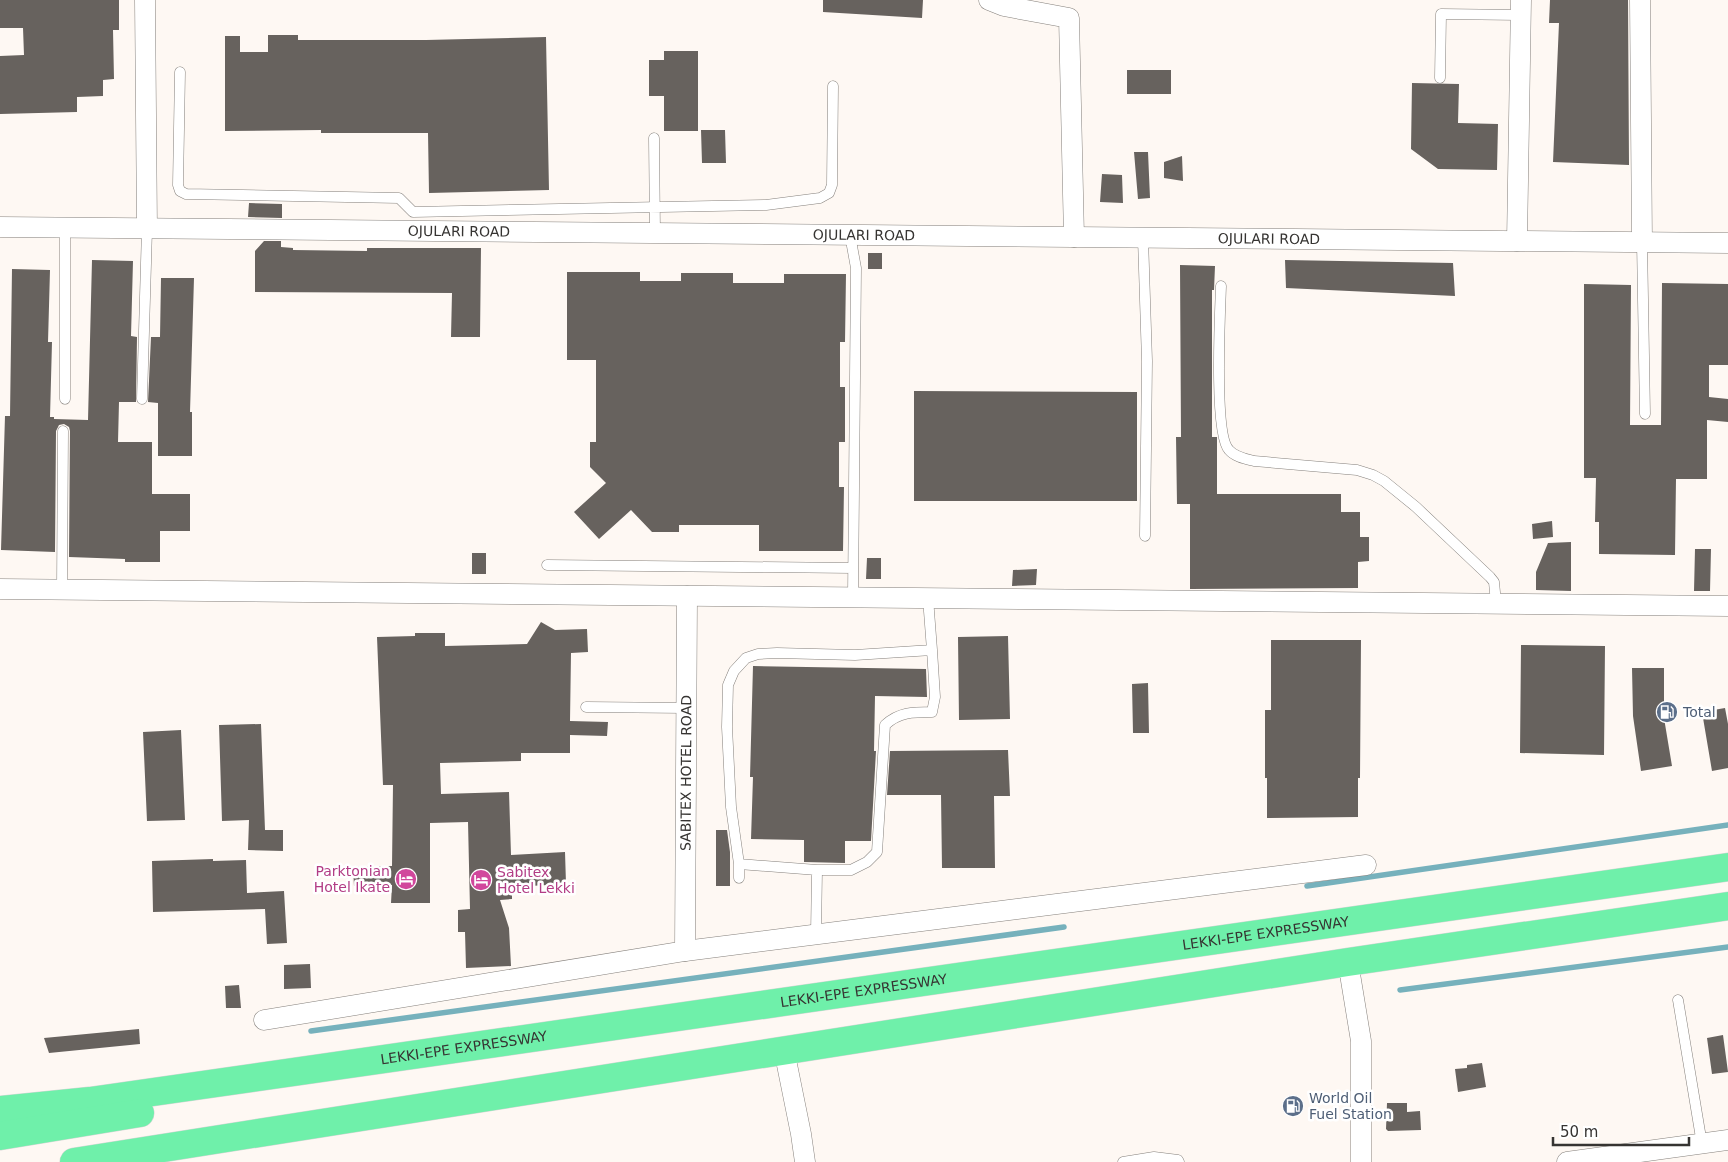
<svg xmlns="http://www.w3.org/2000/svg" width="1728" height="1162" viewBox="0 0 1728 1162" font-family="'DejaVu Sans',sans-serif">
<style>
.lines{fill:none;stroke-linecap:round;stroke-linejoin:round}
.stream{stroke:#76b1bc;stroke-width:5.5}
.building{fill:#67625e}
.lane-casing{stroke:#85807c;stroke-width:11}
.street-casing{stroke:#85807c;stroke-width:21}
.highway-casing{stroke:#d7d6d6;stroke-width:29}
.lane{stroke:#fff;stroke-width:10}
.street{stroke:#fff;stroke-width:20}
.highway{stroke:#6ff0aa;stroke-width:28}
.labels{text-anchor:middle;stroke-width:5;stroke-linejoin:round;paint-order:stroke}
.street-label{font-size:14px;fill:#363432;stroke:#fff}
.service-label{font-size:14px;fill:#4e5e75;stroke:#fff;text-anchor:start}
.hotel-label{font-size:14px;fill:#b23c85;stroke:#fff;text-anchor:end}
</style>
<rect width="100%" height="100%" fill="#fef8f3"/>
<g class="lines">
<!-- stream -->
<path class="stream" d="M 1307,886 L 1728,825
M 1400,990 L 1728,947
M 311,1031 L 1064,927"/>
</g>
<!-- building -->
<path class="building" d="M 0,0 L 119,0 L 119,30 L 113,30 L 114,79 L 103,80 L 103,96 L 77,97 L 77,112 L 0,114 L 0,56 L 24,55 L 23,28 L 0,28 Z
M 823,0 L 923,0 L 922,18 L 823,12 Z
M 1550,0 L 1628,0 L 1629,165 L 1553,162 L 1559,23 L 1549,23 Z
M 268,35 L 298,35 L 298,40 L 426,40 L 546,37 L 549,190 L 429,193 L 428,133 L 321,133 L 321,130 L 225,131 L 225,36 L 240,36 L 240,52 L 268,52 Z
M 664,51 L 698,51 L 698,131 L 664,131 L 664,96 L 649,96 L 649,60 L 664,60 Z
M 1127,70 L 1171,70 L 1171,94 L 1127,94 Z
M 1412,83 L 1459,84 L 1458,123 L 1498,124 L 1497,170 L 1438,169 L 1411,149 Z
M 701,130 L 725,130 L 726,163 L 702,163 Z
M 1134,152 L 1148,152 L 1150,198 L 1138,199 Z
M 1182,156 L 1183,181 L 1164,178 L 1164,162 Z
M 1102,174 L 1122,175 L 1123,203 L 1100,202 Z
M 249,203 L 282,204 L 282,218 L 248,217 Z
M 264,241 L 281,241 L 281,247 L 293,248 L 293,250 L 367,251 L 367,248 L 481,248 L 480,337 L 451,337 L 452,293 L 255,292 L 255,251 Z
M 868,253 L 882,253 L 882,269 L 868,269 Z
M 92,260 L 133,261 L 131,336 L 137,337 L 136,402 L 119,402 L 118,442 L 152,442 L 152,494 L 190,494 L 190,531 L 160,531 L 160,562 L 125,562 L 125,559 L 69,557 L 70,431 L 69,427 L 64,424 L 59,425 L 56,431 L 55,552 L 1,550 L 5,416 L 10,416 L 12,269 L 50,270 L 48,342 L 52,342 L 50,417 L 54,417 L 54,419 L 88,420 Z
M 1285,260 L 1453,263 L 1455,296 L 1286,288 Z
M 1180,265 L 1215,266 L 1214,290 L 1212,290 L 1212,437 L 1217,437 L 1217,494 L 1341,494 L 1341,512 L 1360,512 L 1360,537 L 1369,537 L 1369,561 L 1358,562 L 1358,588 L 1190,589 L 1190,504 L 1177,504 L 1176,437 L 1181,437 Z
M 567,272 L 640,272 L 640,281 L 681,281 L 681,273 L 733,273 L 733,283 L 784,283 L 784,274 L 846,274 L 845,342 L 840,342 L 840,387 L 845,387 L 845,442 L 839,442 L 839,487 L 844,487 L 843,551 L 759,551 L 759,525 L 679,525 L 679,532 L 652,532 L 631,510 L 599,539 L 574,512 L 606,483 L 590,467 L 590,442 L 596,442 L 596,360 L 567,360 Z
M 161,278 L 194,278 L 190,412 L 192,412 L 192,456 L 158,456 L 158,403 L 148,402 L 151,337 L 160,337 Z
M 1662,283 L 1728,284 L 1728,365 L 1709,365 L 1709,397 L 1728,399 L 1728,422 L 1707,420 L 1707,479 L 1676,479 L 1675,555 L 1599,554 L 1599,522 L 1595,522 L 1596,478 L 1584,478 L 1584,284 L 1631,285 L 1630,425 L 1661,425 Z
M 914,391 L 1137,392 L 1137,501 L 914,501 Z
M 1552,521 L 1553,537 L 1533,539 L 1532,524 Z
M 1571,542 L 1571,591 L 1536,590 L 1536,572 L 1548,543 Z
M 1695,549 L 1711,549 L 1710,591 L 1694,591 Z
M 472,553 L 486,553 L 486,574 L 472,574 Z
M 867,558 L 881,558 L 881,579 L 866,579 Z
M 1037,569 L 1036,585 L 1012,586 L 1013,570 Z
M 541,622 L 555,630 L 587,629 L 588,652 L 571,653 L 570,721 L 608,722 L 607,736 L 570,735 L 570,753 L 521,753 L 521,761 L 440,763 L 441,794 L 509,792 L 511,855 L 565,852 L 566,884 L 512,887 L 512,899 L 500,900 L 509,928 L 511,966 L 466,968 L 465,932 L 458,932 L 458,910 L 470,909 L 468,822 L 430,823 L 430,903 L 391,903 L 392,885 L 354,886 L 353,867 L 392,866 L 393,785 L 383,785 L 377,637 L 415,636 L 415,633 L 445,633 L 445,646 L 527,644 Z
M 1008,636 L 1010,719 L 959,720 L 958,637 Z
M 1271,640 L 1361,640 L 1360,778 L 1358,778 L 1358,817 L 1267,818 L 1267,778 L 1265,778 L 1265,710 L 1271,710 Z
M 1521,645 L 1605,646 L 1604,755 L 1520,753 Z
M 753,666 L 926,669 L 927,697 L 875,696 L 874,751 L 876,751 L 871,841 L 845,841 L 845,863 L 804,862 L 804,840 L 751,839 L 753,777 L 750,777 Z
M 1632,668 L 1664,668 L 1664,718 L 1672,766 L 1641,771 L 1633,716 Z
M 1148,683 L 1149,733 L 1133,733 L 1132,684 Z
M 1725,708 L 1728,724 L 1728,768 L 1712,771 L 1702,712 Z
M 261,724 L 265,830 L 283,830 L 283,851 L 248,850 L 249,820 L 222,821 L 219,725 Z
M 181,730 L 185,820 L 147,821 L 143,732 Z
M 1008,750 L 1010,796 L 994,796 L 995,868 L 942,868 L 941,795 L 887,795 L 890,751 Z
M 716,830 L 727,830 L 730,852 L 730,886 L 716,886 Z
M 213,859 L 213,861 L 246,860 L 247,893 L 284,891 L 287,943 L 267,944 L 265,909 L 153,912 L 152,861 Z
M 310,964 L 311,988 L 284,989 L 284,965 Z
M 239,985 L 241,1008 L 226,1008 L 225,986 Z
M 139,1029 L 140,1044 L 49,1053 L 44,1038 Z
M 1723,1035 L 1728,1072 L 1712,1074 L 1707,1038 Z
M 1482,1063 L 1486,1087 L 1458,1092 L 1455,1069 L 1467,1068 L 1467,1065 Z
M 1387,1103 L 1407,1103 L 1407,1112 L 1420,1111 L 1421,1130 L 1388,1131 L 1386,1129 Z"/>
<g class="lines">
<!-- lane casing -->
<g class="lane-casing">
<path id="lane" d="M 180,72 L 178,185 L 180,191 L 186,194 L 399,198 L 413,212 L 766,205 L 820,198 L 829,193 L 832,185 L 833,86
M 1440,78 L 1441,14 L 1520,15
M 654,138 L 655,233
M 850,235 L 856,268 L 853,597
M 1143,238 L 1147,361 L 1145,536
M 1642,242 L 1645,414
M 1221,286 C 1220,313 1214,435 1229,450 C 1235,457 1246,459 1254,461 L 1357,470 L 1373,475 L 1384,481 L 1416,507 L 1490,577 L 1494,582 L 1496,603
M 65,399 L 65,228
M 142,399 L 147,229
M 547,565 L 853,568
M 62,590 L 63,431
M 586,707 L 686,708
M 739,864 L 817,870 L 851,870 L 867,862 L 877,852 L 885,725 C 899,712 913,712 932,712 L 935,697 L 932,650
M 739,878 L 739,864 L 731,807 L 727,727 L 728,685 L 734,671 L 746,658 L 758,654 L 777,653 L 855,655 L 932,650 L 928,598
M 816,934 L 817,870
M 1678,1000 L 1702,1144
M 1123,1162 L 1154,1157 L 1178,1160 L 1179,1162"/>
</g>
<!-- street casing -->
<g class="street-casing">
<g id="street">
<path d="M 145,0 L 147,229"/>
<path d="M 989,0 L 1004,6 L 1069,18 L 1074,237"/>
<path d="M 1640,0 L 1642,242"/>
<path id="s1" d="M 0,227 L 1728,243"/>
<path d="M 1517,241 L 1521,0"/>
<path d="M 0,589 L 1728,606"/>
<path id="s2" d="M 685,951 L 687,596"/>
<path d="M 1348,962 L 1361,1041 L 1361,1162"/>
<path d="M 264,1020 L 685,951 L 1366,865"/>
<path d="M 784,1050 L 801,1134 L 805,1162"/>
<path d="M 1567,1162 L 1728,1140"/>
</g>
</g>
<!-- highway casing -->
<g class="highway-casing">
<g id="highway">
<path id="s3" d="M 0,1110 L 90,1101 L 1728,867"/>
<path d="M 0,1136 L 140,1113"/>
<path d="M 74,1162 L 1348,962 L 1728,906"/>
</g>
</g>
<!-- lane -->
<use href="#lane" class="lane"/>
<!-- street -->
<use href="#street" class="street"/>
<!-- highway -->
<use href="#highway" class="highway"/>
</g>
<!-- icons -->
<defs>
<g id="fuel-disc" transform="scale(1.125)"><circle r="9.5" fill="#5c6f8a" stroke="#fff"/><path d="M-5.5-6h7V0h2V4h1.3V-2.5L3-4.5l.8-.8L6-3V5H2.5V1h-1V6h-7ZM-4.2-4.7v3.2H.2V-4.7Z" fill="#fff"/></g>
<g id="hotel-disc" transform="scale(1.125)"><circle r="9.5" fill="#d1479c" stroke="#fff"/><path d="M-6-4.5h1.5V1H6V5H4.5V3h-9V5H-6ZM-4 0a1.8 1.8 0 1 1 3.6 0ZM.5 0V-2.5h3Q6-2.5 6 0Z" fill="#fff"/></g>
</defs>
<g fill-rule="evenodd">
<use href="#fuel-disc" x="1667" y="712"/>
<use href="#hotel-disc" x="406" y="879"/>
<use href="#hotel-disc" x="481" y="880"/>
<use href="#fuel-disc" x="1293" y="1106"/>
</g>
<g class="labels">
<!-- street labels -->
<g class="street-label">
<text dy="5" stroke="none"><textPath href="#s1" startOffset="459">OJULARI ROAD</textPath></text>
<text dy="5" stroke="none"><textPath href="#s1" startOffset="864">OJULARI ROAD</textPath></text>
<text dy="5" stroke="none"><textPath href="#s1" startOffset="1269">OJULARI ROAD</textPath></text>
<text dy="5" stroke="none"><textPath href="#s2" startOffset="178">SABITEX HOTEL ROAD</textPath></text>
<text dy="5" stroke="none"><textPath href="#s3" startOffset="1278">LEKKI-EPE EXPRESSWAY</textPath></text>
<text dy="5" stroke="none"><textPath href="#s3" startOffset="872">LEKKI-EPE EXPRESSWAY</textPath></text>
<text dy="5" stroke="none"><textPath href="#s3" startOffset="468">LEKKI-EPE EXPRESSWAY</textPath></text>
</g>
<!-- service labels -->
<g class="service-label">
<text x="1683" y="717">Total</text>
<text x="1309" y="1103">World Oil<tspan x="1309" dy="16">Fuel Station</tspan></text>
</g>
<!-- hotel labels -->
<g class="hotel-label">
<text x="390" y="876">Parktonian<tspan x="390" dy="16">Hotel Ikate</tspan></text>
<text x="497" y="877" text-anchor="start">Sabitex<tspan x="497" dy="16">Hotel Lekki</tspan></text>
</g>
</g>
<!-- scale -->
<path d="M1553 1137v8h136v-8" fill="none" stroke="#363432" stroke-width="2.5"/>
<text x="1560" y="1137" font-size="15" fill="#363432" stroke="#ffffff" stroke-width="4" paint-order="stroke">50 m</text>
</svg>
